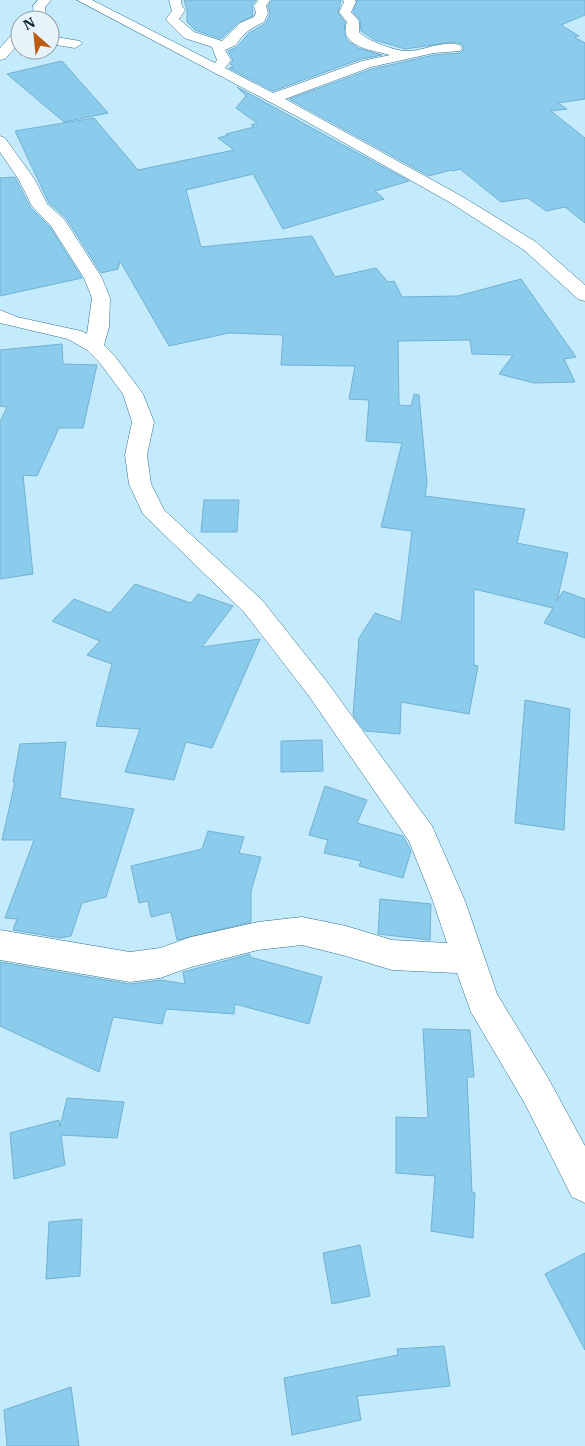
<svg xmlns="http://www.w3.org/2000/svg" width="585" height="1446" viewBox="0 0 585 1446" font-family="'IBM Plex Serif',serif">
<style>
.building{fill:#8bcbeb;stroke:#72b1d1}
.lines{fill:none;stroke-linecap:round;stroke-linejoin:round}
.minor-casing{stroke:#31718e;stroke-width:1}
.minor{fill:#fff;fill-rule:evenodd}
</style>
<rect width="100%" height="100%" fill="#c4eafe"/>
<!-- building -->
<path class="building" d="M 184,0 L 256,0 L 252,5 L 253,16 L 239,22 L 221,39 L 195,30 L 187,22 L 187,10 Z
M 272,0 L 341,0 L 338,13 L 345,22 L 344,33 L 347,40 L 358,48 L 382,55 L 361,59 L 273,91 L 229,68 L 234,67 L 230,64 L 233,60 L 228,51 L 237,47 L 249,33 L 266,23 L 270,14 L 268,6 Z
M 357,0 L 585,0 L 585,15 L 561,25 L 579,36 L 574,37 L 585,43 L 585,99 L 558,103 L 567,109 L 551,111 L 585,138 L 585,223 L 565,207 L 546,211 L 528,198 L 501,202 L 460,169 L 453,171 L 451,170 L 429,176 L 289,99 L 372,69 L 434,55 L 460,53 L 464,49 L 462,44 L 453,42 L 405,49 L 375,40 L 361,31 L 360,20 L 353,12 Z
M 62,61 L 108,113 L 64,122 L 7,74 Z
M 237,87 L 409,181 L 375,191 L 384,199 L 283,229 L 253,174 L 186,190 L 201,247 L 312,236 L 335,277 L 376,268 L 388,282 L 394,281 L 402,297 L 458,296 L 521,279 L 576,357 L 564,359 L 575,382 L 534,383 L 499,374 L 513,355 L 472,354 L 470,340 L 398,341 L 399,405 L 411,406 L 414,394 L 419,395 L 427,483 L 425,496 L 525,509 L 517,543 L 568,553 L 557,601 L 563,591 L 585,599 L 585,638 L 544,623 L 553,608 L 474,589 L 474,665 L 478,666 L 469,714 L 401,702 L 400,734 L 365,731 L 353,715 L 359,638 L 375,613 L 401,622 L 412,531 L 381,527 L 402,443 L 366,441 L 369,400 L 349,399 L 355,366 L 281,365 L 283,335 L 229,333 L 169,346 L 120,261 L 118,269 L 101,273 L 66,218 L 49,203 L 15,131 L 94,118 L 138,170 L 234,150 L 218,138 L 228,135 L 226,134 L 254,127 L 251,125 L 257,123 L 236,108 L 246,96 Z
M 15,177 L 30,207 L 50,227 L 82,278 L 0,296 L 0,178 Z
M 62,344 L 63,364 L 97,365 L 83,428 L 59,428 L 37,476 L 23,475 L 33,574 L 0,579 L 0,422 L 7,407 L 0,406 L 0,350 Z
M 204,500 L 239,500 L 237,532 L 201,532 Z
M 135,584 L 191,603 L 198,594 L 233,606 L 202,647 L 260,639 L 212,748 L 186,742 L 174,780 L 125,772 L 140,729 L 96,726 L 112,664 L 87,655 L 100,641 L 52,621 L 74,599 L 110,613 Z
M 525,700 L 570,709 L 564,830 L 515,823 Z
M 322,740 L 323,771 L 281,772 L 281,741 Z
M 66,742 L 60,798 L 134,809 L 106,897 L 82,903 L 71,936 L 60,938 L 13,930 L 17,919 L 5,918 L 34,840 L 2,840 L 15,782 L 13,782 L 20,744 Z
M 325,786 L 367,800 L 357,823 L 403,836 L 411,851 L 403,878 L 359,866 L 361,861 L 324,853 L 328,840 L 309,835 Z
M 208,831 L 244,837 L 239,853 L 261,857 L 251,891 L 251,922 L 177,940 L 171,912 L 151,917 L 148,901 L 139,903 L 131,866 L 202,849 Z
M 380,899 L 431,904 L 430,940 L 378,934 Z
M 250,954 L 250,957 L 322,977 L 309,1024 L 235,1004 L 234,1014 L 166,1009 L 162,1024 L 113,1017 L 99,1072 L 0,1026 L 0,962 L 130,984 L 161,980 L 185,984 L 183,972 Z
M 423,1029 L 470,1030 L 474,1077 L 467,1077 L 472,1192 L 475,1193 L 473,1238 L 431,1231 L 435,1176 L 396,1173 L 396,1117 L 428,1118 Z
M 67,1098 L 124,1102 L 117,1138 L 61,1135 L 65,1165 L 14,1179 L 10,1133 L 59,1120 L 60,1127 Z
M 82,1219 L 80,1276 L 46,1279 L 49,1222 Z
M 360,1245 L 370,1296 L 332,1304 L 323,1253 Z
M 585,1253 L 585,1350 L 545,1274 Z
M 444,1346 L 450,1386 L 357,1396 L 361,1420 L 292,1435 L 284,1378 L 398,1355 L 397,1349 Z
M 71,1387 L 79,1446 L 7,1446 L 4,1410 Z"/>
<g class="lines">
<!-- minor casing -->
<g class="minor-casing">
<path id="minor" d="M 38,0 L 51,0 L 45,7 L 46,15 L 44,20 L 32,20 L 34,15 L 33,6 Z
M 77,0 L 92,0 L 215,63 L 217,60 L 212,47 L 184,38 L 168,22 L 166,19 L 172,11 L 169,0 L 181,0 L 182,6 L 185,10 L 179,19 L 194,32 L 222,41 L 240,23 L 254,17 L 256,13 L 254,6 L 258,0 L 270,0 L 266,6 L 268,13 L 264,22 C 251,28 243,33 236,45 L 225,50 L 231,60 L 225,68 L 273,93 L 362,61 L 390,55 C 377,51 352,49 346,34 C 345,31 346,25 347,22 L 339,12 L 344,2 L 343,0 L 355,0 L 356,2 L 351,12 L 359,21 L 359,32 C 365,40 396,51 405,51 C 423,52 440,40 460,45 L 462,48 L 460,51 L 434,53 L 371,67 L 285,99 L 463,197 L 536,242 L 585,285 L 585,301 L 578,299 L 524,250 L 451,203 L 302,119 Z
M 20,30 L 20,42 L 5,59 L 0,60 L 0,48 L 15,31 Z
M 50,36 L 80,41 L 82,44 L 75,48 L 50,44 Z
M 0,136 L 5,138 L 35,180 L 47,204 L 64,219 L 102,278 L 110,298 L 109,327 L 104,345 L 114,355 L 143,394 L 154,422 L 147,455 L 151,484 L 164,510 L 262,600 L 327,682 L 432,826 L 465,901 L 497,994 L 548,1078 L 585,1146 L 585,1203 L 572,1197 L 524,1102 L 471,1012 L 457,973 L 392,970 L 346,956 L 302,945 L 258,950 L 191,967 L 160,978 L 130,982 L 0,960 L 0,930 L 130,952 L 160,948 L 191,937 L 258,922 L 302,917 L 346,926 L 392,940 L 447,943 L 433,901 L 409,841 L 309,696 L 244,612 L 143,514 L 129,484 L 125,455 L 132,422 L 123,394 L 100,363 L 87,350 L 68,339 L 0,323 L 0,310 L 17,317 L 81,331 L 87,334 L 92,298 L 84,278 L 51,226 L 32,206 L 19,180 L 0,152 Z"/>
</g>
<!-- minor -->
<use href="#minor" class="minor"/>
</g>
<!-- north arrow -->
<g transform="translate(35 35) rotate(333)"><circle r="24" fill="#e7f3fa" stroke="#8d9fa8"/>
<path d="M0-4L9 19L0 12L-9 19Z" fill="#bb5c14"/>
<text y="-8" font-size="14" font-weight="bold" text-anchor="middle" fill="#07222e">N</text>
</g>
</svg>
